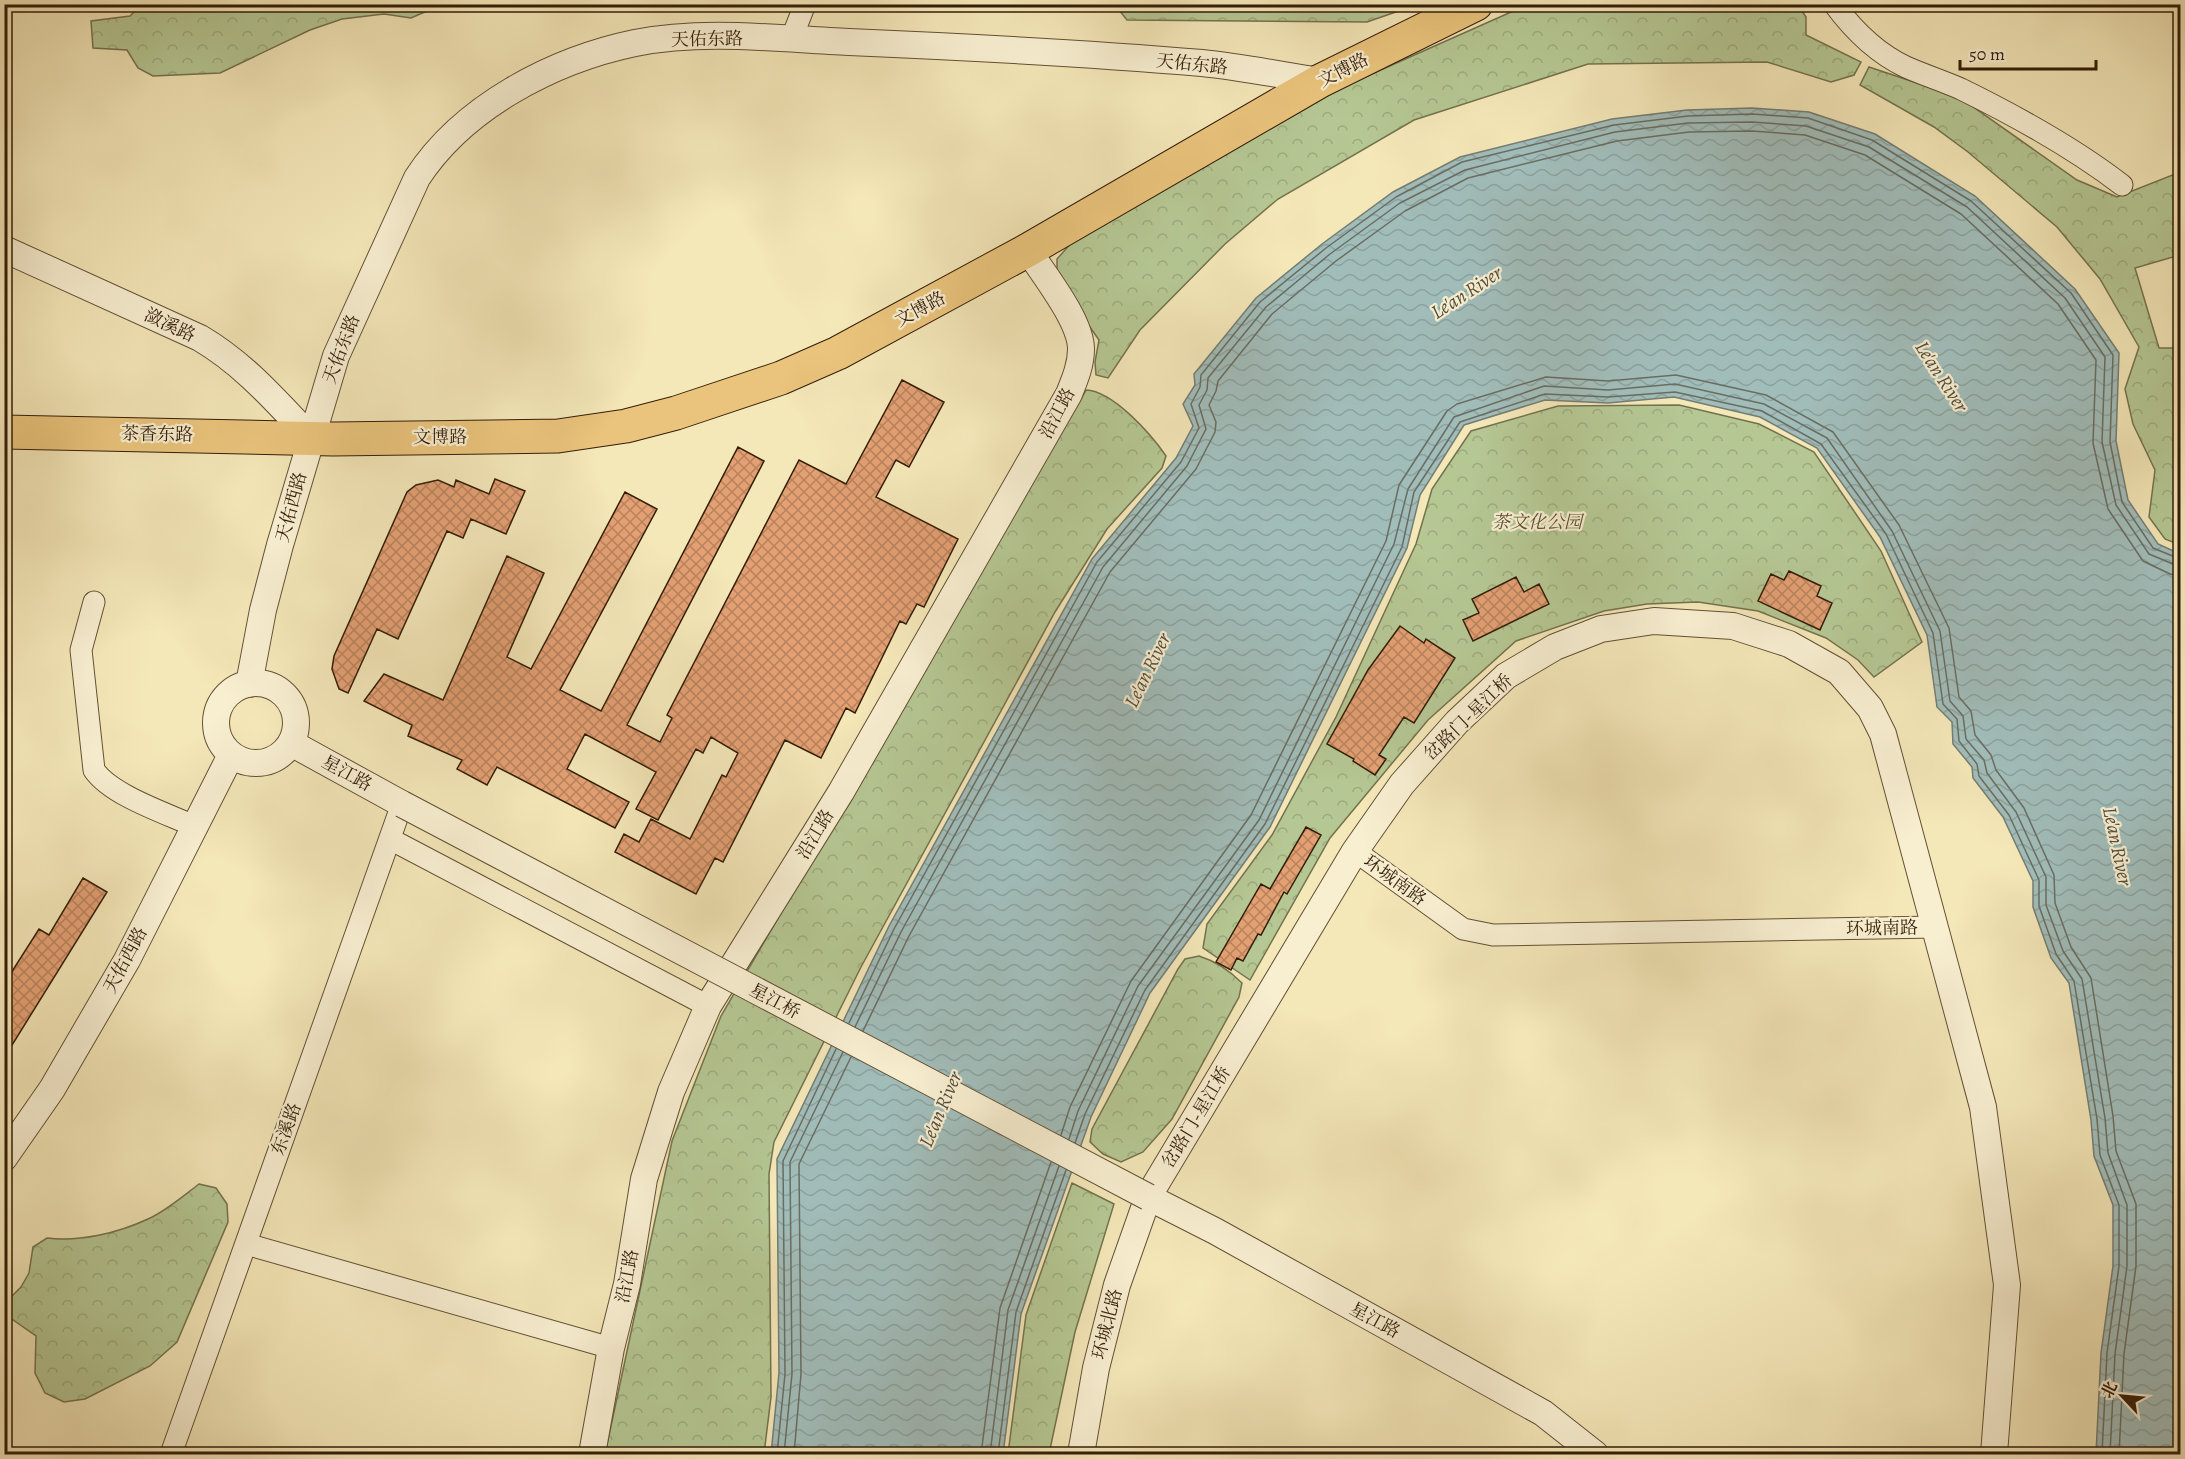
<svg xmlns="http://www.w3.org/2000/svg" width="2185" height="1459" viewBox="0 0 2185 1459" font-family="Alegreya,'Noto Serif SC',serif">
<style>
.forest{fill:url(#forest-crowns);stroke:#74724e;stroke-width:1.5}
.water{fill:url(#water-waves);stroke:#757d73;stroke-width:1.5}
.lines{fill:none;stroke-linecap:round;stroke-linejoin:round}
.shore{stroke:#6a6d61;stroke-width:1.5}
.building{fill:url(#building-cross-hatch);stroke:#331d08;stroke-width:1.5}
.minor-casing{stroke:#635034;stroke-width:23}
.tertiary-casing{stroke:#635034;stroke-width:28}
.primary-casing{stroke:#331d08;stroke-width:35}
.minor{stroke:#f8efd1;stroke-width:21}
.tertiary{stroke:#f8efd1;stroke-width:26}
.primary{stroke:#eac47c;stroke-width:33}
.tertiary-bridge-casing{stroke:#635034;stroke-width:28;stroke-linecap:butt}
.tertiary-bridge{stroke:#f8efd1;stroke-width:26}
.labels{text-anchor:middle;stroke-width:4.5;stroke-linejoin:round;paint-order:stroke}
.street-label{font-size:18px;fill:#331d08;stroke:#f8efd1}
.park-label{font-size:18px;font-style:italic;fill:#5a5032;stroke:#f8efd1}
.water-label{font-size:20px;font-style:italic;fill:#544d3d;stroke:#f8efd1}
</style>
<defs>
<pattern id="forest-crowns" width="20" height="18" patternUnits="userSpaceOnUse" patternTransform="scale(1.5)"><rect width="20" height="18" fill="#b5c793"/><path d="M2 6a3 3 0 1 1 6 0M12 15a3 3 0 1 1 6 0" fill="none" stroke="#9caa7d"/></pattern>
<pattern id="water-waves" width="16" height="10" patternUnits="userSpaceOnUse" patternTransform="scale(1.5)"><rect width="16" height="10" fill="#a1bdba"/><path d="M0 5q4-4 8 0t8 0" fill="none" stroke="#8ba29e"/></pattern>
<pattern id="building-cross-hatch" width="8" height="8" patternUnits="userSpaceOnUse" patternTransform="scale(1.5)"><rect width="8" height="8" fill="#e3a073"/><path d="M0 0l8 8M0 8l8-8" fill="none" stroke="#b9825c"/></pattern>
</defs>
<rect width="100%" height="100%" fill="#f4e7b8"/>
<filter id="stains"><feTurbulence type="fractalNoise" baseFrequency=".00333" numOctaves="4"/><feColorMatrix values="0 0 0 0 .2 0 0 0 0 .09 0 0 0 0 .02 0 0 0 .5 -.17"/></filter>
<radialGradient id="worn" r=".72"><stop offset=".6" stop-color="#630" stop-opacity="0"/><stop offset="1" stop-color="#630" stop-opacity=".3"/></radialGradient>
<!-- forest -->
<path class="forest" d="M 141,5 L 141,4 L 441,5 L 411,18 L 384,14 L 342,19 L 310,30 L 220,73 L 153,76 L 138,68 L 127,50 L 93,48 L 91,21 L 130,16 Z
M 1115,5 L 1416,5 L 1367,22 L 1127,20 Z
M 1527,5 L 1798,5 L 1806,17 L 1806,35 L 1861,62 L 1854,75 L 1831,82 L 1767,62 L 1588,64 L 1414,120 L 1278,199 L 1225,244 L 1140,330 L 1108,378 L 1096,375 L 1095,362 L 1099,340 L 1057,280 L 1057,259 L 1073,241 L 1293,109 Z
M 1869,67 L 1959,97 L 2077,180 L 2117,197 L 2180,172 L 2180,255 L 2135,268 L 2159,348 L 2180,348 L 2180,545 L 2165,539 L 2149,517 L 2155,470 L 2133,424 L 2125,389 L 2139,347 L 2100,279 L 2057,227 L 1968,152 L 1934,127 L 1860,85 Z
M 1086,390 C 1113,391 1151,434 1166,456 L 1162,468 L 1107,529 L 1055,612 L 861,967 L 774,1142 L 769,1174 L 771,1397 L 764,1454 L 605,1454 L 672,1141 L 721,1016 Z
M 1679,405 L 1759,424 L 1814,452 L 1881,551 L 1922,642 L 1874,677 L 1858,660 L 1826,638 L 1758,611 L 1698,602 L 1647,604 L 1604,611 L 1516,641 L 1428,720 L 1330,838 L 1250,980 L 1203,948 L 1207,924 L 1272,835 L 1336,717 L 1416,544 L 1432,489 L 1471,431 L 1558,406 Z
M 1199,956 C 1215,961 1230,971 1242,983 L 1239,997 L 1172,1119 L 1143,1152 L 1121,1162 L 1103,1154 L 1090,1142 L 1092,1129 L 1178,969 L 1185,959 Z
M 1072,1183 L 1114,1204 L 1075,1332 L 1049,1454 L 1008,1454 L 1026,1315 Z
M 199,1184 L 216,1188 L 227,1204 L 228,1222 L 177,1342 L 150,1366 L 85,1399 L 64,1402 L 45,1393 L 35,1373 L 36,1336 L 6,1315 L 8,1300 L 21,1287 L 29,1273 L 33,1247 L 47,1238 C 80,1242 118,1233 148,1219 C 166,1211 183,1196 199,1184 Z"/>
<!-- water -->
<path class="water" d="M 1752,108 L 1809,112 L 1875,134 L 1975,196 L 2075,289 L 2119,353 L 2116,441 L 2128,500 L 2158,544 L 2180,554 L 2180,1454 L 2096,1454 L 2101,1353 L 2113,1266 L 2113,1205 L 2094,1156 L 2091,1120 L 2069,983 L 2051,958 L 2033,907 L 2033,881 L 2003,817 L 1973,778 L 1972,767 L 1953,744 L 1952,722 L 1937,707 L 1927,635 L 1880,537 L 1817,448 L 1760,417 L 1674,397 L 1608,403 L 1545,400 L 1464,425 L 1420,495 L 1407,548 L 1270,827 L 1150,993 L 1091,1117 L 1021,1314 L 1003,1454 L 771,1454 L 779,1373 L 777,1159 L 889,926 L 1092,559 L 1176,458 L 1193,426 L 1183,404 L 1195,385 L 1194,374 L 1256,298 L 1322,244 L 1393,192 L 1460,157 L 1612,119 L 1687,110 Z"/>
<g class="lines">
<!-- shore -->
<path class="shore" d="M 849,1023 L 894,929 L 1097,562 L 1181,462 L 1199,428 L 1191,404 L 1200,387 L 1201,375 L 1260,302 L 1326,248 L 1396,197 L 1462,162 L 1614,125 L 1688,116 L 1752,114 L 1808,118 L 1872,140 L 1971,201 L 2071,293 L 2113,355 L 2110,442 L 2122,502 L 2153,548 L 2180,559
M 855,1027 L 901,932 L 1103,567 L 1187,466 L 1206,429 L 1199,405 L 1207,390 L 1208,378 L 1266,307 L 1330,254 L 1400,203 L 1465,170 L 1615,132 L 1688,123 L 1752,122 L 1806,126 L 1869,147 L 1967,207 L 2065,298 L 2105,357 L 2102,442 L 2116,505 L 2149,554 L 2180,567
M 863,1031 L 909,936 L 1110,572 L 1196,469 L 1215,432 L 1216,422 L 1209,405 L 1216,391 L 1218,381 L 1272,314 L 1336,261 L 1405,211 L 1468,178 L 1617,141 L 1689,132 L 1752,131 L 1805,135 L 1865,155 L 1961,214 L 2058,304 L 2096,360 L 2093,443 L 2108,509 L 2143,561 L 2170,574 L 2180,576
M 1061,1135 L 1070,1107 L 1131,981 L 1251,815 L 1386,541 L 1399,485 L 1447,411 L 1457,404 L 1546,377 L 1608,381 L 1676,375 L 1766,395 L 1833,432 L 1899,525 L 1949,628 L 1959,697 L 1971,711 L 1975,735 L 1991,755 L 1996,770 L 2024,808 L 2054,875 L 2055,903 L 2071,947 L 2091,978 L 2113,1116 L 2116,1151 L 2136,1204 L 2136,1266 L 2124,1354 L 2119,1454
M 1069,1139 L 1078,1111 L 1138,986 L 1259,820 L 1394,544 L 1408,489 L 1454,417 L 1544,386 L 1608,390 L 1675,384 L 1764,404 L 1827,438 L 1892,531 L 1940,631 L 1950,701 L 1963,716 L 1966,739 L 1984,760 L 1987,773 L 2016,812 L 2046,877 L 2046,905 L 2063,951 L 2082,979 L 2105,1118 L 2108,1153 L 2127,1205 L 2127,1266 L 2115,1354 L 2110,1454
M 1075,1143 L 1085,1114 L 1145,990 L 1265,824 L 1402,547 L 1414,492 L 1460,422 L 1545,394 L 1608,397 L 1675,392 L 1762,411 L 1821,444 L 1886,534 L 1933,633 L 1943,704 L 1957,719 L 1959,741 L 1977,764 L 1979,776 L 2009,815 L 2039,880 L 2039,906 L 2056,954 L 2074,981 L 2097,1119 L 2100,1155 L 2119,1205 L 2119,1266 L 2107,1353 L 2102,1454
M 777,1454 L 785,1374 L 783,1161 L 836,1049
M 784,1454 L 792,1374 L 790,1162 L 843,1052
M 794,1454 L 801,1374 L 799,1164 L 851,1057
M 981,1454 L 1000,1308 L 1051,1162
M 990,1454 L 1008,1310 L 1059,1166
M 998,1454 L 1016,1312 L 1066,1170"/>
</g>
<!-- building -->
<path class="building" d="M 902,380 L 944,402 L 909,467 L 896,460 L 876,497 L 958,539 L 924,607 L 917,604 L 906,624 L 900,621 L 855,713 L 846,708 L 821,758 L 785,740 L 723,862 L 715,858 L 696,894 L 615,852 L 624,834 L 639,842 L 651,819 L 690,839 L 722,775 L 726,777 L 738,753 L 711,737 L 703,753 L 696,749 L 658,820 L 636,809 L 656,772 L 585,734 L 567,769 L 629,802 L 615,828 L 497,767 L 487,785 L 457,769 L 462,760 L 408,736 L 412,725 L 364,701 L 384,674 L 443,700 L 507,556 L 544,573 L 507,657 L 531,669 L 625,492 L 657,509 L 560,690 L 601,711 L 738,447 L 764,461 L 627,725 L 660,742 L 672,718 L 667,715 L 799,460 L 846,484 Z
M 495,479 L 525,491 L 506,534 L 471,519 L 463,538 L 447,531 L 398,639 L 377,629 L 348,693 L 339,689 L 332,669 L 334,656 L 407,492 L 416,485 L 438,480 L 454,487 L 456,480 L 489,494 Z
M 1789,571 L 1821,586 L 1817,596 L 1832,603 L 1820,630 L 1758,601 L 1771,574 L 1784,580 Z
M 1516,577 L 1524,592 L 1539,584 L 1549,604 L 1473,641 L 1463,620 L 1479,613 L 1472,599 Z
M 1400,626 L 1424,643 L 1426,639 L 1455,658 L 1414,723 L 1404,717 L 1379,755 L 1386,759 L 1375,775 L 1353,761 L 1354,759 L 1327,744 L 1368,670 Z
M 1306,827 L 1321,835 L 1287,894 L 1284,892 L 1261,935 L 1258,934 L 1243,961 L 1237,958 L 1231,970 L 1216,962 L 1261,884 L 1270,889 Z
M 83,878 L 107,892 L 4,1058 L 4,984 L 39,929 L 49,935 Z"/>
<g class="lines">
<!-- minor casing -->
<g class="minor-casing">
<path id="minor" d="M 1834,4 C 1854,31 1876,53 1906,67 C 1924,75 1943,81 1961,89 C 2016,116 2074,148 2122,185
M 791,40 L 805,4
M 94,602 L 81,650 L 94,770 C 111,795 165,813 194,826
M 390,839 L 708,1006
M 1355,851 L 1463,929 L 1493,935 L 1936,927
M 246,1244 L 611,1348
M 171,1454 L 402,804"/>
</g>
<!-- tertiary casing -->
<g class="tertiary-casing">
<path id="tertiary" d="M 4,249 L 200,338 C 244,364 275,400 310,437
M216 723a40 40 0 1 1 80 0a40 40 0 1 1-80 0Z
M 249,684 L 263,610 L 280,545 L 336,356 L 417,178 C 463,107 553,60 635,43 C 704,29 779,39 849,42 C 967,47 1085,53 1202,63 C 1241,67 1281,75 1320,81
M 291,743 L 402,804
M 4,1158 L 52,1089 L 127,960 L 231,755
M 1148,1197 L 1215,1231 L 1543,1413 L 1595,1454
M 592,1454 L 611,1348 L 627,1284 L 644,1179 L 671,1092 L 708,1006 L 841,792 L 1069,394 C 1075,379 1081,365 1081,349 C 1081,321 1044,275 1028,250
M 1081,1454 L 1096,1368 L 1117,1285 L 1148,1197 L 1355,851 L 1402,784 L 1457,722 L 1506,676 L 1555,647 L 1601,629 L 1654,621 L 1733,626 L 1789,644 L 1839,672 L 1870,708 L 1883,734 L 1983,1107 L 2007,1285 L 1994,1454"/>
</g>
<!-- primary casing -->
<g class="primary-casing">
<path id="primary" d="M 4,432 L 333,439 L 558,436 L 626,426 L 676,413 L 781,378 L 838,353 L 1028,250 L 1320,81 L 1476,4"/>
</g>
<!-- minor -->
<use href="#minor" class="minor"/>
<!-- tertiary -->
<use href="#tertiary" class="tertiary"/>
<!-- primary -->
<use href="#primary" class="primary"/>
<!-- tertiary-bridge casing -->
<g class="tertiary-bridge-casing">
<path id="tertiary-bridge" d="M 402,804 L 1148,1197"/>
</g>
<!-- tertiary-bridge -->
<use href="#tertiary-bridge" class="tertiary-bridge"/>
</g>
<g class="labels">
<!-- street labels -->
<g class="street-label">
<text transform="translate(707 39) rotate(-1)" y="6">天佑东路</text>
<text transform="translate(1192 64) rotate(6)" y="6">天佑东路</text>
<text transform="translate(1343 70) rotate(-27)" y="6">文博路</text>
<text transform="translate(920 309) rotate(-28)" y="6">文博路</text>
<text transform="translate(170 325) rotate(25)" y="6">潋溪路</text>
<text transform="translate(341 349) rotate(-69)" y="6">天佑东路</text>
<text transform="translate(1057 413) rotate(-62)" y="6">沿江路</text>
<text transform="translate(157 434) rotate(1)" y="6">茶香东路</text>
<text x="440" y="443">文博路</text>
<text transform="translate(291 507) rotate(-75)" y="6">天佑西路</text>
<text transform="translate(1468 717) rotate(-44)" y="6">岔路门-星江桥</text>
<text transform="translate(347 773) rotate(29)" y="6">星江路</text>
<text transform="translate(815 834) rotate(-59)" y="6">沿江路</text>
<text transform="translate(1395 880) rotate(36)" y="6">环城南路</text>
<text transform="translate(1882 928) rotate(-1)" y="6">环城南路</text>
<text transform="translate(125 960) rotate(-62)" y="6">天佑西路</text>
<text transform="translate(775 1001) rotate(28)" y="6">星江桥</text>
<text transform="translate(1196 1117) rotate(-59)" y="6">岔路门-星江桥</text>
<text transform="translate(286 1129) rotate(-70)" y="6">东溪路</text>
<text transform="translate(627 1276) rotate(-79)" y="6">沿江路</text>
<text transform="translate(1375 1320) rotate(29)" y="6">星江路</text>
<text transform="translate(1107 1324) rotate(-76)" y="6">环城北路</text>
</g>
<!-- park labels -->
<g class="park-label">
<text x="1537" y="528">茶文化公园</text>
</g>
<!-- water labels -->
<g class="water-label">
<text transform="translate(1466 292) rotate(-33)" y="7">Le'an River</text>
<text transform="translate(1942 376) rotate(57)" y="7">Le'an River</text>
<text transform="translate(1147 670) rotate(-64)" y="7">Le'an River</text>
<text transform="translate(2118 846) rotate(78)" y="7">Le'an River</text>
<text transform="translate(940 1109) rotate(-67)" y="7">Le'an River</text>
</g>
</g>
<!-- margin -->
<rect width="2185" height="1459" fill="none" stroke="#f4e7b8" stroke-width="24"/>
<rect x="6" y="6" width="2173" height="1447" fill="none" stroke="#331d08" stroke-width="3"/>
<rect x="12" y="12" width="2161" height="1435" fill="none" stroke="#331d08" stroke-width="1.5"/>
<!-- north arrow -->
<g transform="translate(2122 1396) rotate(296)" stroke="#f8efd1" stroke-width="4.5" paint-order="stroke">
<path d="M0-4.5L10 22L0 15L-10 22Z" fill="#331d08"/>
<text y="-9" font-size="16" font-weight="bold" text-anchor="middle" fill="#331d08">北</text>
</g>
<!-- scale -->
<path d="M1960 60v9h136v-9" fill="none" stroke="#331d08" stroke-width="3"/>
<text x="1969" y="60" font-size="18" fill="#331d08" stroke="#f8efd1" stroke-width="4.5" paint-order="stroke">50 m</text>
<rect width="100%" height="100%" filter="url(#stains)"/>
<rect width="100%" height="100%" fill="url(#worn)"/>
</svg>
